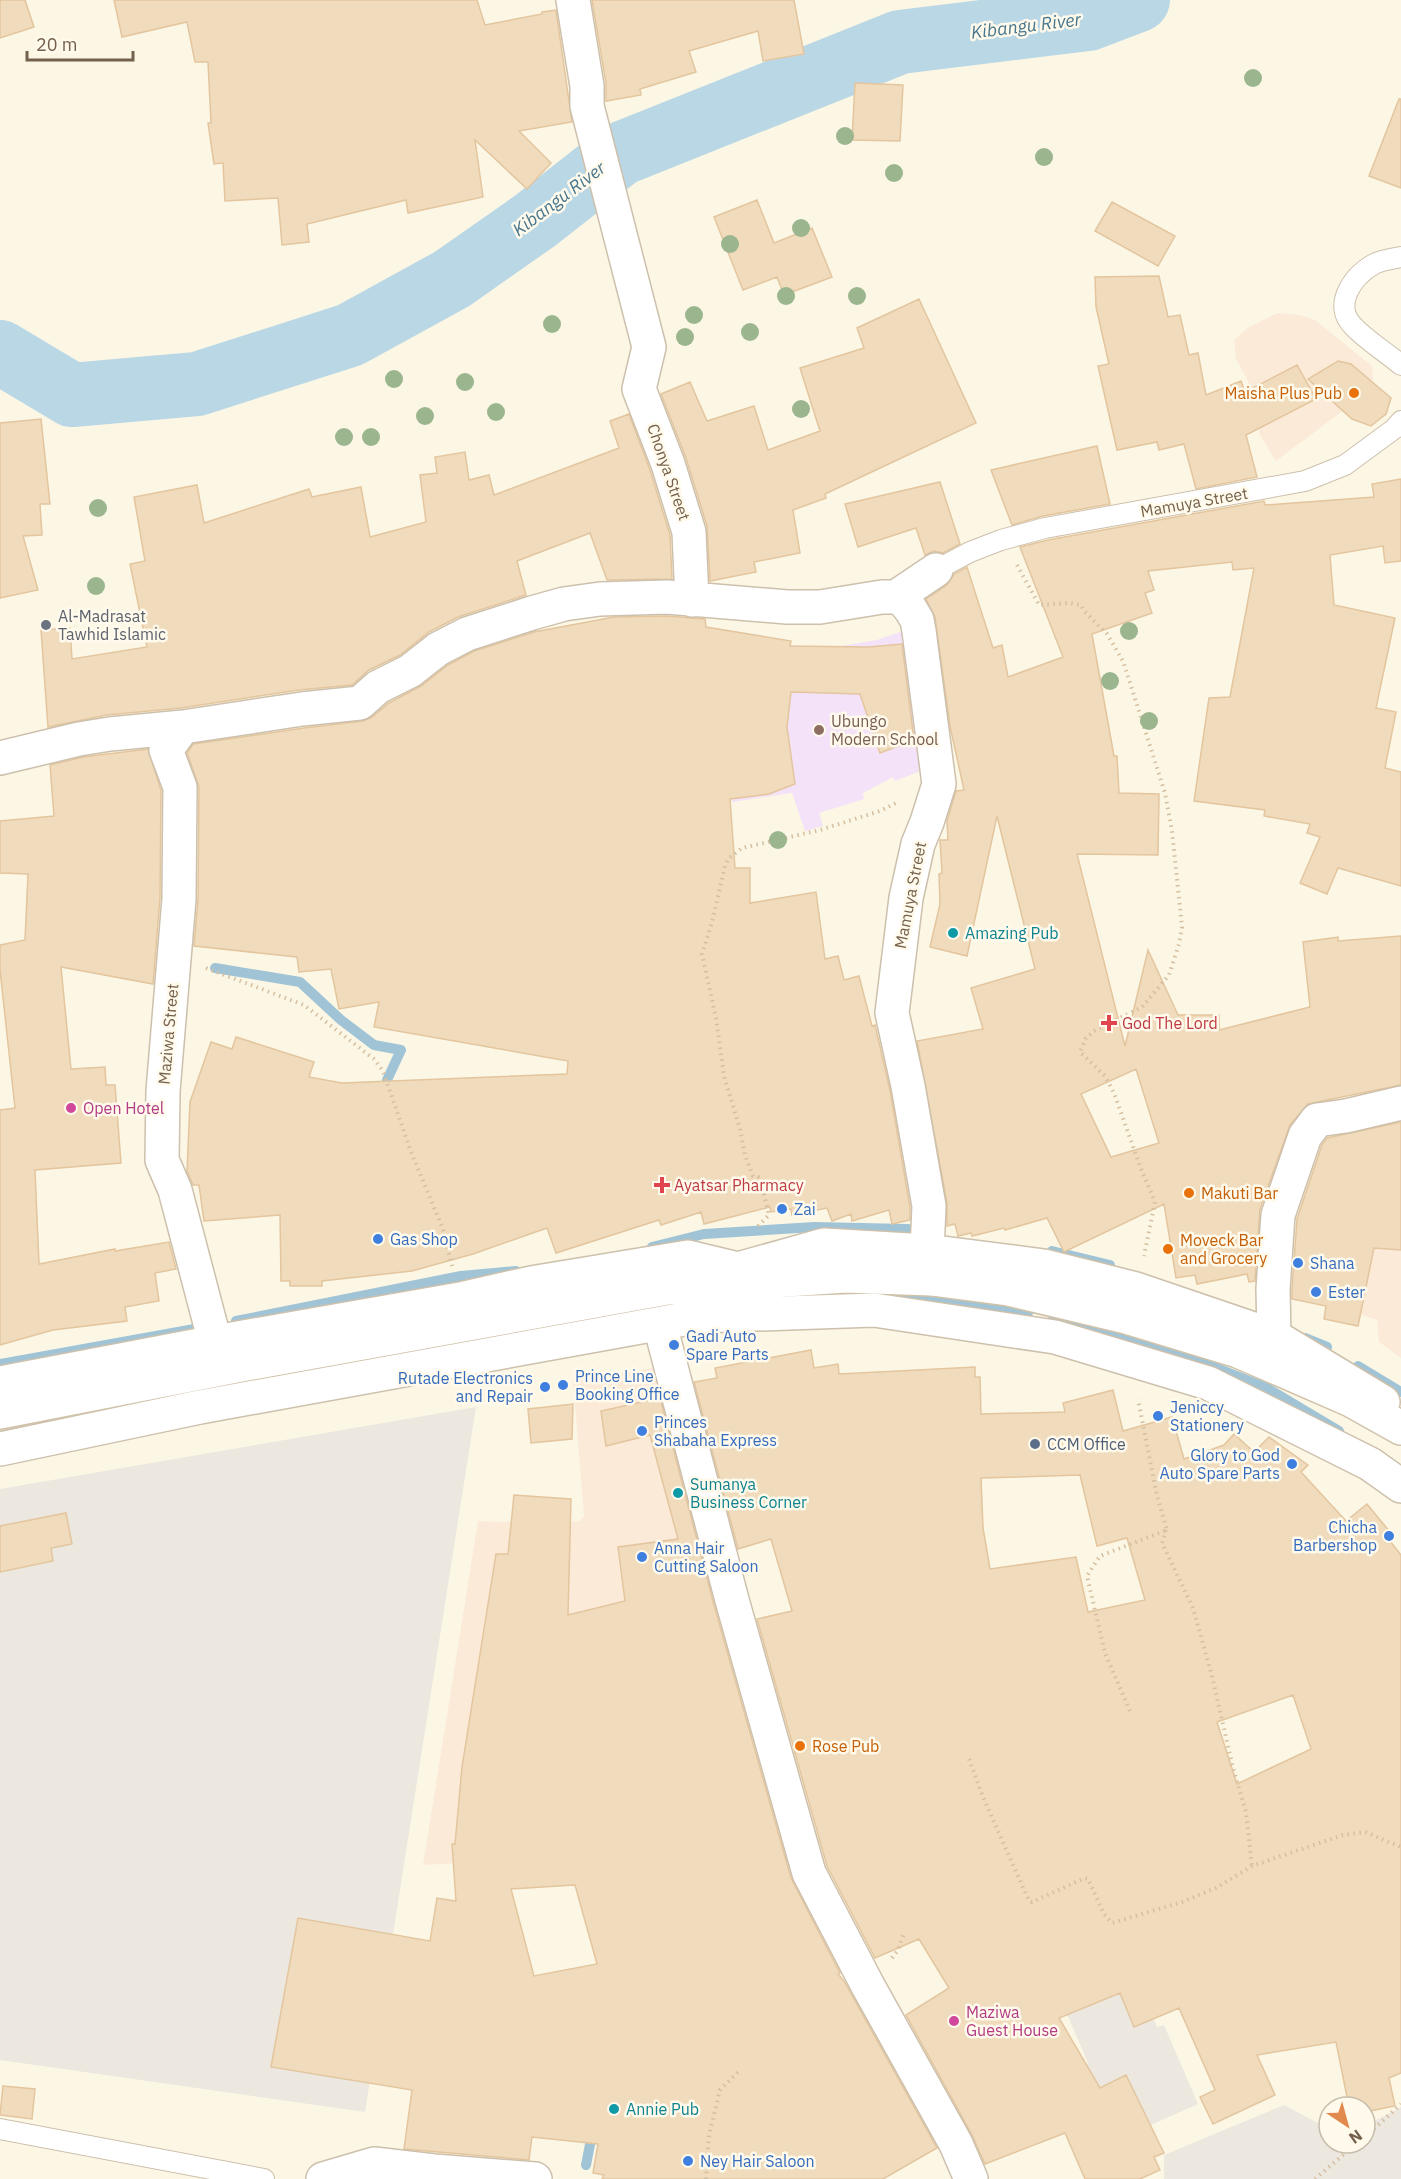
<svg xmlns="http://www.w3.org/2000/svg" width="1401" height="2179" viewBox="0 0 1401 2179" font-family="'IBM Plex Sans',sans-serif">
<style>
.commercial{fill:#fcead9}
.industrial{fill:#ece7df}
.education{fill:#f4e2f8}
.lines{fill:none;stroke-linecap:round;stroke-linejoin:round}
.stream{stroke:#a0c4d6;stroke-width:10}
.river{stroke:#bad7e5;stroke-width:64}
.building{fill:#f0dbbd;stroke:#e3c59e;stroke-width:1.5;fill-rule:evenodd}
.lane-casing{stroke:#cdc0ac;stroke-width:22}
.street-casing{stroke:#cdc0ac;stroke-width:36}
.secondary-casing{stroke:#d0c2a9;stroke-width:36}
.path{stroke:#d5bfa0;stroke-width:4;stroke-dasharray:1.5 4.5;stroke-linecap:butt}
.lane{stroke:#fff;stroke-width:20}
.street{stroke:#fff;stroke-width:33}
.secondary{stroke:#fff;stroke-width:33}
.tree{fill:#9bb58e}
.food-dot{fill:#e8710a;stroke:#fffaeb;stroke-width:2}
.worship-dot{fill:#6b7280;stroke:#fffaeb;stroke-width:2}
.education-dot{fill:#8d6e63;stroke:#fffaeb;stroke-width:2}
.culture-dot{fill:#0f9aa8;stroke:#fffaeb;stroke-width:2}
.health-dot{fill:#e0444e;stroke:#fffaeb;stroke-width:2}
.hotel-dot{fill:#d1479c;stroke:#fffaeb;stroke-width:2}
.shop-dot{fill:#3f7fe0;stroke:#fffaeb;stroke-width:2}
.service-dot{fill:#5c6f8a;stroke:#fffaeb;stroke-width:2}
.labels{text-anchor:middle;stroke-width:5;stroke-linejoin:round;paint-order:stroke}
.food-label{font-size:16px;fill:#c56008;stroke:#fffaeb;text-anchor:start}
.street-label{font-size:16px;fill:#74614b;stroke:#fffaeb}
.worship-label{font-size:16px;fill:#5b616d;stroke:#fffaeb;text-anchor:start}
.education-label{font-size:16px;fill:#785e54;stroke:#fffaeb;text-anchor:start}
.culture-label{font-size:16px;fill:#0d838f;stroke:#fffaeb;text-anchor:start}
.health-label{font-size:16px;fill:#be3a42;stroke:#fffaeb;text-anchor:start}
.hotel-label{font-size:16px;fill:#b23c85;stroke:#fffaeb;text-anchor:start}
.shop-label{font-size:16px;fill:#366cbe;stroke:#fffaeb;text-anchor:start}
.service-label{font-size:16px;fill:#4e5e75;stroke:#fffaeb;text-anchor:start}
.water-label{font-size:18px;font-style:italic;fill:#48768e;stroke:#fffaeb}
</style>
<rect width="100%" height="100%" fill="#fcf7e5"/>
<!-- commercial -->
<path class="commercial" d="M 1278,313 L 1300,315 L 1315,320 L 1372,366 L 1373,379 L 1364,395 L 1276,461 L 1260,435 L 1248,381 L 1236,359 L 1234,340 L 1249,327 Z
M 1401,1150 L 1401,1358 L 1379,1342 L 1377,1320 L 1340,1307 Z
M 664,1366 L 725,1593 L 661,1605 L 577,1857 L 423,1865 L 478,1521 L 505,1522 L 527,1519 L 557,1523 L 580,1521 L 584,1516 L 573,1381 Z"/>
<!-- industrial -->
<path class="industrial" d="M 476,1407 L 365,2112 L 0,2060 L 0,1489 Z
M 1092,1875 L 1157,2027 L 1164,2025 L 1198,2104 L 1117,2140 L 1084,2065 L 1088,2063 L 1055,1986 Z
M 1284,2105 L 1329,2129 L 1329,2143 L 1365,2143 L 1365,2126 L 1401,2107 L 1401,2179 L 1164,2179 L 1164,2155 Z"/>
<!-- education -->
<path class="education" d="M 912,628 L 933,766 L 895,781 L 893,777 L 863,793 L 864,799 L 819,813 L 823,826 L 805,831 L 792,793 L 732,802 L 720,719 L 786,645 L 836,647 L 877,640 Z"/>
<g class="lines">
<!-- stream -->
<path class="stream" d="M 215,968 L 300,982 L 341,1020 L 374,1045 L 401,1050 L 387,1080 L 392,1093
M 652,1247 L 704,1234 L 814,1227 L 908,1229
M 1052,1251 L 1110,1265
M 885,1297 L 932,1297 L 1028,1313
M 1053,1319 L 1165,1348 L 1267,1388 L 1339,1431
M 236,1321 L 461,1276 L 516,1271
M 1305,1338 L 1327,1347
M 0,1364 L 200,1328
M 1358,1366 L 1401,1392
M 586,2165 L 593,2129"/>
<!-- river -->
<path class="river" d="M 0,352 L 72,395 L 197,384 L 350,335 L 452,279 L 536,220 L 620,154 L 900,42 L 1088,19 L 1138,0"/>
</g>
<!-- building -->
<path class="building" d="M 0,0 L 25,0 L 34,27 L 0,38 Z
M 114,0 L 477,0 L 485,25 L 542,14 L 542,12 L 556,10 L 572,122 L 519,131 L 551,163 L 527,189 L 475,140 L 483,197 L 408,213 L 406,200 L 307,224 L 309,242 L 282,245 L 278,198 L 225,201 L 223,163 L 214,164 L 208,123 L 211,123 L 208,62 L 195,62 L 187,22 L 122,37 Z
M 592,0 L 794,0 L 804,54 L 763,61 L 758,31 L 689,51 L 696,72 L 640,89 L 641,95 L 606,101 L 606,83 Z
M 855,83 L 903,85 L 900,141 L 852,140 Z
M 1399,99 L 1401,99 L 1401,188 L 1369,176 Z
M 757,200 L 774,243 L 812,228 L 832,277 L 784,295 L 777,277 L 743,290 L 714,217 Z
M 1112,202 L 1175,236 L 1158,266 L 1095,231 Z
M 1159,276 L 1168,317 L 1180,315 L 1189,355 L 1198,353 L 1206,395 L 1241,381 L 1245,392 L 1297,365 L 1316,399 L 1246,435 L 1257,477 L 1196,489 L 1184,444 L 1159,450 L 1157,442 L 1117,450 L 1098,366 L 1109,364 L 1096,307 L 1095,277 Z
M 919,299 L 976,423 L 825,494 L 826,498 L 793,510 L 800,553 L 754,562 L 756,572 L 710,581 L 707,526 L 686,458 L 661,394 L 690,382 L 707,421 L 754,406 L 768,450 L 820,431 L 800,368 L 864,348 L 857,328 Z
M 1338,361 L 1351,364 L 1391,398 L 1386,414 L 1371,426 L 1352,419 L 1308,379 Z
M 629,414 L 650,470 L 670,535 L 672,579 L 607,580 L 590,533 L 517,561 L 526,595 L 458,617 L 429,632 L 400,655 L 369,670 L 352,685 L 299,690 L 181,708 L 107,715 L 48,727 L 41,630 L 70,628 L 72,659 L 147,647 L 130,564 L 145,561 L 134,497 L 197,485 L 204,523 L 309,489 L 312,497 L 361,487 L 370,537 L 426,522 L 420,475 L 437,473 L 435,457 L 465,452 L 469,480 L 489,475 L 494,495 L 619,448 L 610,421 Z
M 41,419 L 50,504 L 40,504 L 42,535 L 23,536 L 38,590 L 0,598 L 0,423 Z
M 1097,446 L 1110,504 L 1043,516 L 1012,525 L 991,470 Z
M 1401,479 L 1401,561 L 1385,563 L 1383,546 L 1330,555 L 1334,605 L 1395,618 L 1376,708 L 1396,712 L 1385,768 L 1401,772 L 1401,886 L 1338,868 L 1327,894 L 1300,883 L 1320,837 L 1307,833 L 1310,824 L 1264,816 L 1265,810 L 1194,801 L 1209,698 L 1230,697 L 1254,568 L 1233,570 L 1232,562 L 1148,571 L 1154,590 L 1145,593 L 1152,613 L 1092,634 L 1114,756 L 1117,756 L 1119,793 L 1159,794 L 1158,855 L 1077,854 L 1125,1046 L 1148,950 L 1178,1015 L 1219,1015 L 1219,1030 L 1310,1007 L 1303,942 L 1338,937 L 1338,941 L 1401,936 L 1401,1085 L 1308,1104 L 1290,1125 L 1260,1209 L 1255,1281 L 1249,1282 L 1247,1274 L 1197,1284 L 1195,1275 L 1176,1278 L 1164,1204 L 1064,1252 L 1047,1218 L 1005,1230 L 1004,1228 L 972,1236 L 971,1233 L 958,1236 L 955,1224 L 947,1226 L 947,1203 L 917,1041 L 983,1029 L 971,988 L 1035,969 L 997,816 L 967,956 L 930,947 L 940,904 L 939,874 L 942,873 L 940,840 L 948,840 L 947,821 L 956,791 L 964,790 L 950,726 L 935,617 L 926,599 L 947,585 L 954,574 L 967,567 L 993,648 L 1002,645 L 1008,677 L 1063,657 L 1020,547 L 1048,540 L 1264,501 L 1265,505 L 1374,497 L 1372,484 ZM 1136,1069 L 1159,1143 L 1111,1157 L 1081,1094 Z
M 940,482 L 960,544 L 943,553 L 934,551 L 925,555 L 916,528 L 858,547 L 845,504 Z
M 666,616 L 705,619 L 706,627 L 791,641 L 790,646 L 869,647 L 902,644 L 914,740 L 880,753 L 860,694 L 791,692 L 787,727 L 795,784 L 769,794 L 730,799 L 735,868 L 750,868 L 750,903 L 816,892 L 825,959 L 838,956 L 844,980 L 859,976 L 872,1026 L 875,1025 L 890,1090 L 910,1207 L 910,1220 L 892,1224 L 889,1210 L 852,1221 L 851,1214 L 832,1221 L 827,1208 L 792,1215 L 791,1209 L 771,1212 L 770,1207 L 704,1224 L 701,1212 L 661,1225 L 659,1220 L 556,1253 L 547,1228 L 473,1254 L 412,1271 L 322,1281 L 322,1286 L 290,1286 L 290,1281 L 281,1281 L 280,1215 L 204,1221 L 199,1185 L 193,1185 L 187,1171 L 190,1102 L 211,1042 L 232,1049 L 236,1037 L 314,1062 L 309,1077 L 342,1083 L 567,1074 L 568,1061 L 374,1027 L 379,1002 L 339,1009 L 331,969 L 299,972 L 297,957 L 194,946 L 198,899 L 199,787 L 187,753 L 193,744 L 304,728 L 363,721 L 372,717 L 389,703 L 421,686 L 448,665 L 474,651 L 534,632 L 614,617 Z
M 148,749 L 161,790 L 160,898 L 153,984 L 61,967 L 71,1069 L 105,1067 L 106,1085 L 115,1085 L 121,1163 L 35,1170 L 39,1264 L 115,1249 L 115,1251 L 169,1242 L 176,1269 L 155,1273 L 159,1301 L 125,1307 L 127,1321 L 53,1330 L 0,1345 L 0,1110 L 15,1108 L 0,970 L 0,945 L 25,940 L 28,874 L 0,873 L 0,821 L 54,816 L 50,765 L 83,757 Z
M 1401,1122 L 1401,1250 L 1374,1248 L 1358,1326 L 1324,1319 L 1326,1306 L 1292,1299 L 1292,1289 L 1297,1219 L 1322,1145 L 1327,1138 Z
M 811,1350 L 814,1368 L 838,1364 L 839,1374 L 975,1367 L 975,1377 L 980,1377 L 981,1414 L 1065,1412 L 1063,1403 L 1113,1390 L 1123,1431 L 1172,1417 L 1184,1459 L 1224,1445 L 1234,1434 L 1254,1452 L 1269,1437 L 1308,1465 L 1301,1472 L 1346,1521 L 1367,1504 L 1390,1532 L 1386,1536 L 1401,1555 L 1401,2073 L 1389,2078 L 1395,2106 L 1365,2112 L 1365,2107 L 1349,2107 L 1336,2042 L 1257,2055 L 1275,2095 L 1213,2124 L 1200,2097 L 1215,2090 L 1179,2008 L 1134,2027 L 1120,1993 L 1059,2018 L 1100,2088 L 1126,2075 L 1164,2153 L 1154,2157 L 1160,2170 L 1140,2179 L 1085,2179 L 1065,2133 L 985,2164 L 972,2135 L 906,2015 L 949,1988 L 919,1939 L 875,1958 L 827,1866 L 757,1619 L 792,1611 L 771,1539 L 738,1549 L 694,1382 L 717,1378 L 715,1368 ZM 1080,1475 L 1097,1546 L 1127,1538 L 1145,1600 L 1088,1612 L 1076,1557 L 990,1569 L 983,1528 L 981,1478 ZM 1293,1695 L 1311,1749 L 1237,1784 L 1217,1722 Z
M 660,1398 L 714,1605 L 791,1878 L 840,1973 L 838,1974 L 844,1981 L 937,2148 L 883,2179 L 602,2179 L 604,2175 L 593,2173 L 598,2144 L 532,2137 L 529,2160 L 404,2149 L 412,2090 L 271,2067 L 298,1918 L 430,1941 L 437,1898 L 456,1901 L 452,1844 L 455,1844 L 462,1767 L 496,1554 L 508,1554 L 514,1495 L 571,1499 L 568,1615 L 625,1601 L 618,1547 L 678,1539 L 650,1435 L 606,1446 L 601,1411 ZM 575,1885 L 597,1964 L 534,1976 L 511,1889 Z
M 573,1404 L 572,1439 L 531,1443 L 528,1409 Z
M 66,1513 L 72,1544 L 51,1548 L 53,1561 L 0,1572 L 0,1526 Z
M 3,2086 L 35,2089 L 32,2119 L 0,2115 Z"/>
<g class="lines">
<!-- lane casing -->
<g class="lane-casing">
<path id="lane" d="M 1401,257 C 1392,259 1382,260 1374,264 C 1353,276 1332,305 1353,326 C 1367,341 1386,352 1401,365
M 936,570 L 970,552 L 1001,540 L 1045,528 L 1305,481 L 1345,465 L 1394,429 L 1401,421
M 0,2129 L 264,2179"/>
</g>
<!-- street casing -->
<g class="street-casing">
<path id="street" d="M 573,0 L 587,86 L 587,106 L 649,347 L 639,389 L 668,464 L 689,532 L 692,600
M 896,597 L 936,570
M 183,727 L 166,750 L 180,787 L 179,899 L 163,1091 L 162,1160 L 175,1190 L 215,1342
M 0,758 L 79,739 L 110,734 L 183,727 L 302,709 L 360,703 L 378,687 L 410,671 L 438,649 L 467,634 L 532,613 L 564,604 L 600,599 L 667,597 L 787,607 L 820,607 L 882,597 L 896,597 L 904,601 L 911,610 L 917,620 L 919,631 L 939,784 L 927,822 L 918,844 L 906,898 L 892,1013 L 908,1086 L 929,1206 L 927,1251 L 932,1279
M 660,1325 L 732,1600 L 809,1873 L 868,1986 L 956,2144 L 971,2179
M 1274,1336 L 1273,1289 L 1278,1215 L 1305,1136 L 1317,1120 L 1346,1116 L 1401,1103
M 0,1383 L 215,1342 L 460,1299 L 531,1283 L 688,1257 L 738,1269 L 824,1245 L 927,1251 L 1044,1266 L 1136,1289 L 1274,1336 L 1383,1402
M 0,1449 L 200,1407 L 701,1316 L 874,1310 L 1055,1337 L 1208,1383 L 1370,1464 L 1401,1486
M 323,2179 L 374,2164 L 434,2171 L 535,2179"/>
</g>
<!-- secondary casing -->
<g class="secondary-casing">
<path id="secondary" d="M 0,1412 L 241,1365 L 667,1288 L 845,1276 L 932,1279 L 1008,1289 L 1126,1317 L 1238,1351 L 1351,1400 L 1401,1428"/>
</g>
<!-- path -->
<path class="path" d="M 1017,565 L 1039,605 L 1070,603 L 1081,605 L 1084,611 L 1107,634 L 1123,661 L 1165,793 L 1172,831 L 1182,927 L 1179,944 L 1169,975 L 1142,1007 L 1094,1031 L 1086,1038 L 1080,1052 L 1105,1076 L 1114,1093 L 1141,1169 L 1155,1202 L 1144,1256
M 206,968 L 304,1005 L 374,1059 L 383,1071 L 411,1152 L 443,1229 L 452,1266
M 758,1226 L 769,1215 L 762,1185 L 758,1177 L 753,1176 L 745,1155 L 740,1129 L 724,1076 L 716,1018 L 702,954 L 712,922 L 725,866 L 728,859 L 742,848 L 820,830 L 880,811 L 896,803
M 1166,1530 L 1162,1543 L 1193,1608 L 1212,1676 L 1233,1768 L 1246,1812 L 1252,1866
M 1130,1711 L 1105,1653 L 1087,1576 L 1100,1556 L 1167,1530 L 1157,1496 L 1138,1399
M 969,1759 L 983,1797 L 1029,1901 L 1032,1902 L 1085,1878 L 1088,1879 L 1104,1914 L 1112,1923 L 1182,1902 L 1216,1888 L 1252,1866 L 1343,1835 L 1365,1832 L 1401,1847
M 892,1958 L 898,1950 L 904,1933
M 1365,2137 L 1401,2104
M 706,2179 L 709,2135 L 720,2090 L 740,2070
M 1315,2179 L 1357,2143"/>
<!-- lane -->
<use href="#lane" class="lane"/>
<!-- street -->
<use href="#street" class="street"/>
<!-- secondary -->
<use href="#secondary" class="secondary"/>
</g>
<!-- trees -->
<g class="tree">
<circle cx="1253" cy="78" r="9"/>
<circle cx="845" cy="136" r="9"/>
<circle cx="1044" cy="157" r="9"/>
<circle cx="894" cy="173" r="9"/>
<circle cx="801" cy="228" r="9"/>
<circle cx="730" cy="244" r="9"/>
<circle cx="786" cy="296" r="9"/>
<circle cx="857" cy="296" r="9"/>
<circle cx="694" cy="315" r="9"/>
<circle cx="552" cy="324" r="9"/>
<circle cx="750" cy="332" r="9"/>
<circle cx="685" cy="337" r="9"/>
<circle cx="394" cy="379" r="9"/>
<circle cx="465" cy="382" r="9"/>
<circle cx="801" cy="409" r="9"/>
<circle cx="496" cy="412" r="9"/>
<circle cx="425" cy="416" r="9"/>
<circle cx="344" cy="437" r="9"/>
<circle cx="371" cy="437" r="9"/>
<circle cx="98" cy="508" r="9"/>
<circle cx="96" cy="586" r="9"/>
<circle cx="1129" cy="631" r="9"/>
<circle cx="1110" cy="681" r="9"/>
<circle cx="1149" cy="721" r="9"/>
<circle cx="778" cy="840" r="9"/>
</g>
<!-- markers -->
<g class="food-dot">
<circle cx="1354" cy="393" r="6"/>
<circle cx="1189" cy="1193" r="6"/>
<circle cx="1168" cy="1249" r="6"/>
<circle cx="800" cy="1746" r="6"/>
</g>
<circle class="worship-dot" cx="46" cy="625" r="6"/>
<circle class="education-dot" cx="819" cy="730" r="6"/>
<g class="culture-dot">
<circle cx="953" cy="933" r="6"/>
<circle cx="678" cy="1493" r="6"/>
<circle cx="614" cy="2109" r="6"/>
</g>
<g class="health-dot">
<path d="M1106 1014h6v6h6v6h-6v6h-6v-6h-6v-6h6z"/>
<path d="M659 1176h6v6h6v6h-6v6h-6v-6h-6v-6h6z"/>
</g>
<g class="hotel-dot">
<circle cx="71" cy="1108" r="6"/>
<circle cx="954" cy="2021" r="6"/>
</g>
<g class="shop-dot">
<circle cx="782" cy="1209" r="6"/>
<circle cx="378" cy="1239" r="6"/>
<circle cx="1298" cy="1263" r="6"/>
<circle cx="1316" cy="1292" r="6"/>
<circle cx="674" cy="1345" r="6"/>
<circle cx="563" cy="1385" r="6"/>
<circle cx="545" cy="1387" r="6"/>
<circle cx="1158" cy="1416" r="6"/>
<circle cx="642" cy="1431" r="6"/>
<circle cx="1292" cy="1464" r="6"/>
<circle cx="1389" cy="1536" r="6"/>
<circle cx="642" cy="1557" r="6"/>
<circle cx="688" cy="2161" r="6"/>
</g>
<circle class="service-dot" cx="1035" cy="1444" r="6"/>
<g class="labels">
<!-- food labels -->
<g class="food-label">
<text x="1342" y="399" text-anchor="end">Maisha Plus Pub</text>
<text x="1201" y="1199">Makuti Bar</text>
<text x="1180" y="1246">Moveck Bar<tspan x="1180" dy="18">and Grocery</tspan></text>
<text x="812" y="1752">Rose Pub</text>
</g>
<!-- street labels -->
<g class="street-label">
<text transform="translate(669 472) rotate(71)" y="6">Chonya Street</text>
<text transform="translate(1194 502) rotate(-10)" y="6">Mamuya Street</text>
<text transform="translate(910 895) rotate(-79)" y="6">Mamuya Street</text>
<text transform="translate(168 1034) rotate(-85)" y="6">Maziwa Street</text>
</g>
<!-- worship labels -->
<g class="worship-label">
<text x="58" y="622">Al-Madrasat<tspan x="58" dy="18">Tawhid Islamic</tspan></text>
</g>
<!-- education labels -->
<g class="education-label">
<text x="831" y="727">Ubungo<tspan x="831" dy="18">Modern School</tspan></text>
</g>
<!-- culture labels -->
<g class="culture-label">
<text x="965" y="939">Amazing Pub</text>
<text x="690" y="1490">Sumanya<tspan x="690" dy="18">Business Corner</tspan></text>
<text x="626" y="2115">Annie Pub</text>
</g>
<!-- health labels -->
<g class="health-label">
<text x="1122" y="1029">God The Lord</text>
<text x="674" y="1191">Ayatsar Pharmacy</text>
</g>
<!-- hotel labels -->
<g class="hotel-label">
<text x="83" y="1114">Open Hotel</text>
<text x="966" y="2018">Maziwa<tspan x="966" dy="18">Guest House</tspan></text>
</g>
<!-- shop labels -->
<g class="shop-label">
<text x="794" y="1215">Zai</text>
<text x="390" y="1245">Gas Shop</text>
<text x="1310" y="1269">Shana</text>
<text x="1328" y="1298">Ester</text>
<text x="686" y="1342">Gadi Auto<tspan x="686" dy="18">Spare Parts</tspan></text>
<text x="575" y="1382">Prince Line<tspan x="575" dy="18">Booking Office</tspan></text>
<text x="533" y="1384" text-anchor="end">Rutade Electronics<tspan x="533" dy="18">and Repair</tspan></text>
<text x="1170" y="1413">Jeniccy<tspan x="1170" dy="18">Stationery</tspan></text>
<text x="654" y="1428">Princes<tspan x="654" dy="18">Shabaha Express</tspan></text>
<text x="1280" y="1461" text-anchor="end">Glory to God<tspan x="1280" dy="18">Auto Spare Parts</tspan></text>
<text x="1377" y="1533" text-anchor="end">Chicha<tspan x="1377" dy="18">Barbershop</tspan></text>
<text x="654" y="1554">Anna Hair<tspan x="654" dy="18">Cutting Saloon</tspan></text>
<text x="700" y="2167">Ney Hair Saloon</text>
</g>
<!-- service labels -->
<g class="service-label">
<text x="1047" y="1450">CCM Office</text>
</g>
<!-- water labels -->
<g class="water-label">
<text transform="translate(1026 26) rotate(-7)" y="6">Kibangu River</text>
<text transform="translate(559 199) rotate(-37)" y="6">Kibangu River</text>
</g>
</g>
<!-- north arrow -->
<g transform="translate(1347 2125) rotate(144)"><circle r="28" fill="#fffaeb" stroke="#c7bdab" stroke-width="1.5"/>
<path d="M0-4.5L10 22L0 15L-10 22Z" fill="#e28a4d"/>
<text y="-9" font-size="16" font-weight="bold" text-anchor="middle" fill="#74614b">N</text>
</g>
<!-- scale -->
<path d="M27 51v9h106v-9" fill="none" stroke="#74614b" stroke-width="3"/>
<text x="36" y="51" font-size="18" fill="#74614b" stroke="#fffaeb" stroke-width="4.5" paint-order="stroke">20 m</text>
</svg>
